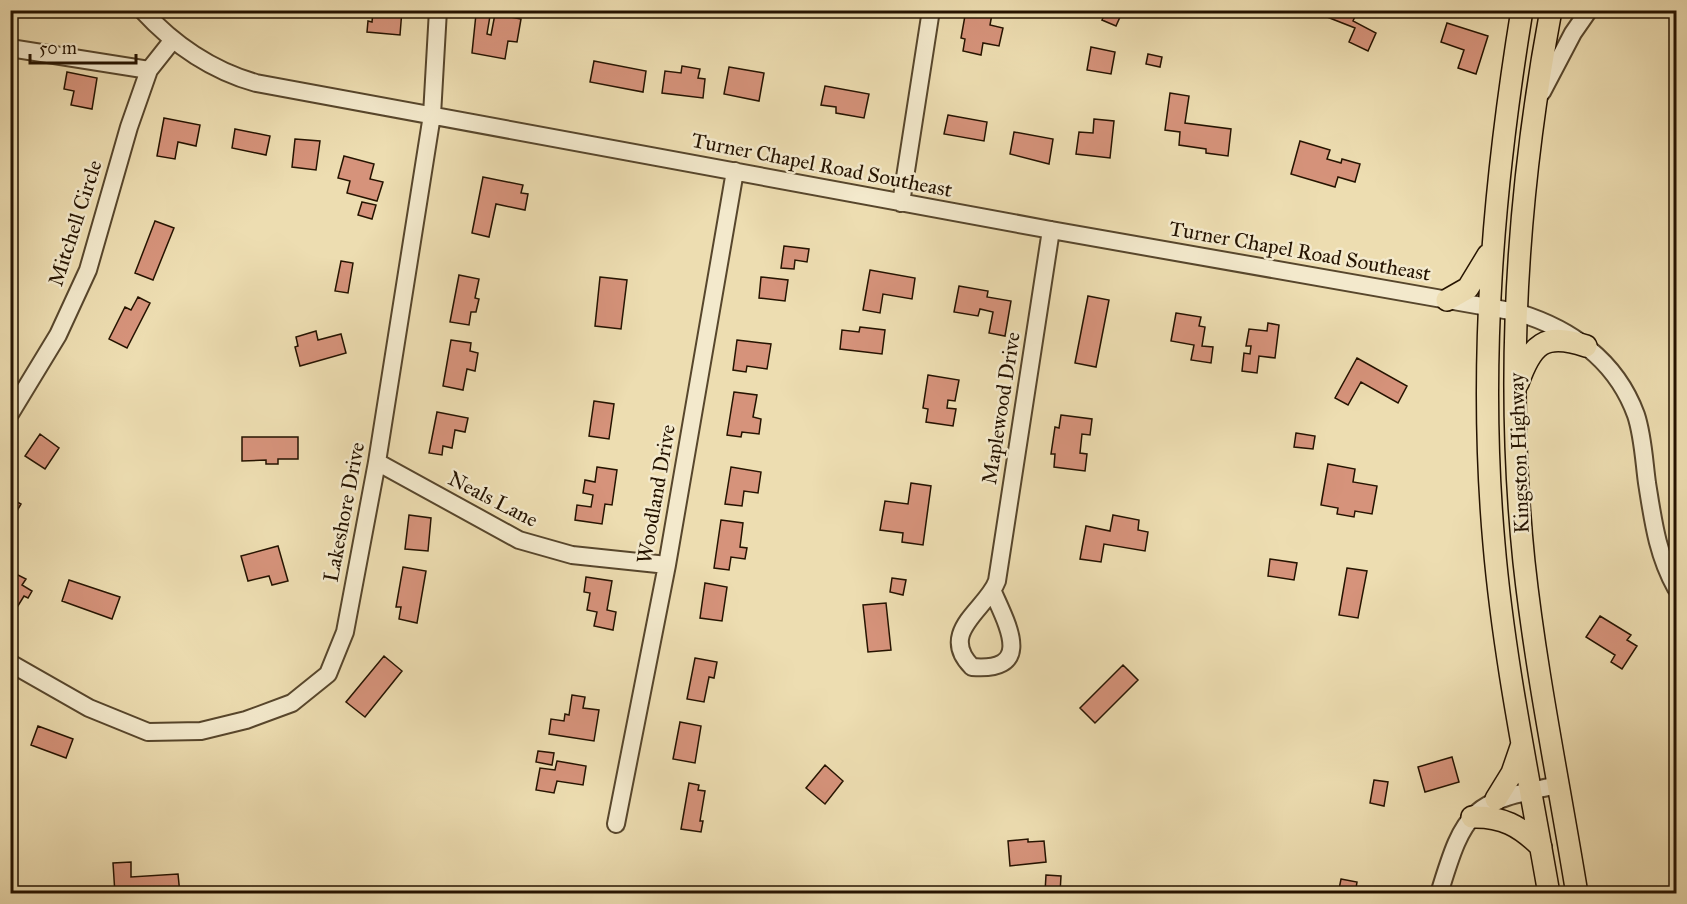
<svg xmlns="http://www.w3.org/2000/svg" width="1687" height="904" viewBox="0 0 1687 904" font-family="'IM FELL Great Primer',serif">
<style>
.building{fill:#d6937b;stroke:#251300;stroke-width:1.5}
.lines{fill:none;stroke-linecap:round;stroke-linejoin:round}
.minor-casing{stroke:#57462c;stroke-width:20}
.major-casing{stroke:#251300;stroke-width:24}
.minor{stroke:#f3e9cc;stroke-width:16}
.major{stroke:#edddb1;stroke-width:21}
.labels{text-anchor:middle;stroke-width:5;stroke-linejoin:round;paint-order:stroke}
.street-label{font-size:21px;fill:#251300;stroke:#f3e9cc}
</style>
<rect width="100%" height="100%" fill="#edddb1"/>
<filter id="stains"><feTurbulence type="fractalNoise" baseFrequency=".00333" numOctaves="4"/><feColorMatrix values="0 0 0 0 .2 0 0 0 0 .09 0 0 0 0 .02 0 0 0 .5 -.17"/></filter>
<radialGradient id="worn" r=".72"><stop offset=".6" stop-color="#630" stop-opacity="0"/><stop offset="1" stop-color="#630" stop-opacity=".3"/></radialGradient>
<!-- building -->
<path class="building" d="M 383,10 L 402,10 L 400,35 L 367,32 L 368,21 L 372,22 L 373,12 Z
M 966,10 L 992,14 L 990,25 L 1003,28 L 999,46 L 983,43 L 981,55 L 963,51 L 965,39 L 961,38 Z
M 1107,10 L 1120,17 L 1116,26 L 1102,20 Z
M 1324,10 L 1358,10 L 1353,21 L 1376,33 L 1368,51 L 1349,42 L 1355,28 L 1322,15 Z
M 476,14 L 490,16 L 487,34 L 491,35 L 495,14 L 521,19 L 517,42 L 508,41 L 505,59 L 472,53 Z
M 1447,23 L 1488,36 L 1476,74 L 1458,68 L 1464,50 L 1441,42 Z
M 1091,47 L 1115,52 L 1111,74 L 1087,70 Z
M 1148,54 L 1162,57 L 1160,67 L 1146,64 Z
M 594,61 L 646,71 L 643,92 L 590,82 Z
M 682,66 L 700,69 L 698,78 L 705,79 L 703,98 L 662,93 L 665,71 L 681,73 Z
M 729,67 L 764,73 L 759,101 L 724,94 Z
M 67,72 L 97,78 L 92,109 L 71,105 L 74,91 L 64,89 Z
M 825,86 L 869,94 L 864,118 L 836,113 L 836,107 L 821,105 Z
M 1170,93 L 1189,96 L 1185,123 L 1231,129 L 1228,156 L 1206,153 L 1206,149 L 1179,145 L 1180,132 L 1165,130 Z
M 948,115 L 987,122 L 984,141 L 944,134 Z
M 164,118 L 200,125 L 196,146 L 178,142 L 175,159 L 157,156 Z
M 1094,119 L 1114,121 L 1110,158 L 1076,154 L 1079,132 L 1093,133 Z
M 235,129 L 270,136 L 266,155 L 232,148 Z
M 1014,132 L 1053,139 L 1049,164 L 1010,154 Z
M 295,139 L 320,141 L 316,170 L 292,167 Z
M 1300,141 L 1330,150 L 1327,159 L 1341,163 L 1342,159 L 1360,164 L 1355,182 L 1338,177 L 1335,187 L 1291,174 Z
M 344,156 L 374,164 L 370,179 L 383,182 L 377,201 L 347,193 L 350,181 L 338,178 Z
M 483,177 L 523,185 L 521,193 L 528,194 L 525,210 L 496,204 L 489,237 L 472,233 Z
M 362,202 L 376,205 L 372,219 L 358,215 Z
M 155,221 L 174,228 L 153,280 L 135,273 Z
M 784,246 L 809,249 L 807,262 L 795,260 L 794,269 L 781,268 Z
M 341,261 L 353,263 L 348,293 L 335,291 Z
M 870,270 L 915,278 L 912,299 L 883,294 L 880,313 L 863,310 Z
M 459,275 L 479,279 L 475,298 L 479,299 L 476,312 L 471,312 L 469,325 L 450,322 Z
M 600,277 L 627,280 L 621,329 L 595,326 Z
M 761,277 L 788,280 L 785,301 L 759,298 Z
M 959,286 L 988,291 L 987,297 L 1011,301 L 1005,336 L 989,333 L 993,312 L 980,309 L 978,316 L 954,312 Z
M 1088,296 L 1109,300 L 1096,367 L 1075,363 Z
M 138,297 L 150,303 L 127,348 L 109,339 L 125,307 L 131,310 Z
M 1176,313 L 1201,317 L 1199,326 L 1205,327 L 1202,346 L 1213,347 L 1211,363 L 1191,360 L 1194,345 L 1171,341 Z
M 1268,323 L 1279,325 L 1275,358 L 1259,356 L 1257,373 L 1242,371 L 1244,353 L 1250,354 L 1251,346 L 1246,346 L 1249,329 L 1267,331 Z
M 860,327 L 885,330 L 882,354 L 840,349 L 842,330 L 859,332 Z
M 316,331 L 318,340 L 341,334 L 346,353 L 300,366 L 295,347 L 298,346 L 296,337 Z
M 451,340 L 471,343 L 470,351 L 478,353 L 475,371 L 467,369 L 463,390 L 443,386 Z
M 737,340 L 771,344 L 767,369 L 747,366 L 746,372 L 733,370 Z
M 1357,358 L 1407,386 L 1398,403 L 1361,382 L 1348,405 L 1335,398 Z
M 928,375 L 959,380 L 955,401 L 948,400 L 947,408 L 956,409 L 953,426 L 926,422 L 928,409 L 923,408 Z
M 734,392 L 757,395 L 753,417 L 761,419 L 759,434 L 742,432 L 741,437 L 727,435 Z
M 594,401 L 614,404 L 609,439 L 589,436 Z
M 437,412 L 468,418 L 465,432 L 455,430 L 452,448 L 443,446 L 442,455 L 429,453 Z
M 1061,415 L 1092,419 L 1090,435 L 1082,434 L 1080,453 L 1087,454 L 1085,471 L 1054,467 L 1055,454 L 1051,454 L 1055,427 L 1059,428 Z
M 1296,433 L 1315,436 L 1313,449 L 1294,447 Z
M 40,434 L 59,448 L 45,469 L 25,456 Z
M 242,437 L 298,437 L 298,459 L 278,459 L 278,464 L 266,464 L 266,460 L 242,461 Z
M 1328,464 L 1355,469 L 1353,482 L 1377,486 L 1372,514 L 1355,511 L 1354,517 L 1337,514 L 1338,508 L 1321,505 Z
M 597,467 L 617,470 L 612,505 L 605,504 L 602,524 L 575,520 L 577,505 L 591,507 L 593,495 L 583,493 L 585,480 L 595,482 Z
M 731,467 L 761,472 L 758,493 L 744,491 L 742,506 L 725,504 Z
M 911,483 L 931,486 L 923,545 L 902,542 L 903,533 L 880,530 L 885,501 L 908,504 Z
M 10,498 L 21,504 L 10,523 Z
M 409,515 L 431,518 L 428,551 L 405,549 Z
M 1113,515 L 1139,520 L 1138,530 L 1148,532 L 1145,551 L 1104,544 L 1101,562 L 1080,559 L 1086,526 L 1110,531 Z
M 721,520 L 743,523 L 740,547 L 747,548 L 745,559 L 731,557 L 729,570 L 714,568 Z
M 278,546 L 288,581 L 272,585 L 269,576 L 248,581 L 241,556 Z
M 1270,559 L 1297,563 L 1294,580 L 1268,576 Z
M 403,567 L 426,571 L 417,623 L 399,619 L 401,607 L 396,607 Z
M 1347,568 L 1367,571 L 1358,618 L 1339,615 Z
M 10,571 L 26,579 L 22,585 L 32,591 L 28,598 L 24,596 L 16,609 L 10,606 Z
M 586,577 L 612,581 L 607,610 L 616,612 L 613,630 L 594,626 L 597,612 L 587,610 L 590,593 L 584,592 Z
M 892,578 L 906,580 L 903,595 L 890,592 Z
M 69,580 L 120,597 L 112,619 L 62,601 Z
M 705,583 L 727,587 L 722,621 L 700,618 Z
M 886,603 L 891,650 L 868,652 L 863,605 Z
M 1600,616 L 1631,635 L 1627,640 L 1637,646 L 1622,669 L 1611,662 L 1615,655 L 1586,637 Z
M 384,656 L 402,671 L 365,717 L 346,702 Z
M 695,658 L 717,662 L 714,678 L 709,677 L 704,702 L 687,699 Z
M 1123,665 L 1138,680 L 1095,723 L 1080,708 Z
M 572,695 L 585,697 L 583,708 L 599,710 L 594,741 L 549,734 L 551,719 L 564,721 L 565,714 L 569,715 Z
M 680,722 L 701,726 L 695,763 L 673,759 Z
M 38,726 L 73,739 L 66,758 L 31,745 Z
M 538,751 L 554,753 L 552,765 L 536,762 Z
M 1452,757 L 1459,782 L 1425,792 L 1418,767 Z
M 557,761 L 586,766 L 583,785 L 557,781 L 554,793 L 536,790 L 540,768 L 555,770 Z
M 825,765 L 843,781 L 825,804 L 806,788 Z
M 1374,780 L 1388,782 L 1384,806 L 1370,803 Z
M 689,783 L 699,785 L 698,790 L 705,791 L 700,821 L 703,821 L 701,832 L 681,829 Z
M 1028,839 L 1028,842 L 1044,841 L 1046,862 L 1010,866 L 1008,841 Z
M 131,862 L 131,877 L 178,874 L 180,894 L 115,894 L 113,863 Z
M 1046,875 L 1061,876 L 1060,893 L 1045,892 Z
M 1341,879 L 1357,882 L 1355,894 L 1338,894 Z"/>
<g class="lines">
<!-- minor casing -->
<g class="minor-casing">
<path id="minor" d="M 142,10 C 174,45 210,70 256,83 L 1051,230 L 1516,312 C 1570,328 1616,360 1636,415 C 1643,436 1644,461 1647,483 C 1653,520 1657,554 1676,588
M 10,48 L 149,70
M 1542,92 L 1573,33 L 1589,10
M 901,203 L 931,10
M 10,414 L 58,335 L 88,270 L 129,127 L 149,70 L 172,41
M 377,462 L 519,540 L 572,555 L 667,565
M 993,592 C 1008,626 1034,672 972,667 C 937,632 987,609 997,581 L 1051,230
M 10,663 L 89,708 L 148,732 L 201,731 L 246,720 L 292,703 L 328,674 L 345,632 L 377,462 L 432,115 L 438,10
M 616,824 L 667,565 L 735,171
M 1439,894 C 1465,808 1471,802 1559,785"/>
</g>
<!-- major casing -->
<g class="major-casing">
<path id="major" d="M 1522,10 C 1493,188 1478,364 1494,544 C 1504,661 1529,778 1549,894
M 1551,10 C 1517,192 1505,378 1524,562 C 1536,673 1559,783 1577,894
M 1447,300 L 1468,288 L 1488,255
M 1518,383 C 1532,344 1544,332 1586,346
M 1496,799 L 1512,773 L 1522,744
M 1472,817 C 1502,816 1520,826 1541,847"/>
</g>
<!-- minor -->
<use href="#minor" class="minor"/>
<!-- major -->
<use href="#major" class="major"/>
</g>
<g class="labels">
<!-- street labels -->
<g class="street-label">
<text transform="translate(822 165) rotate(11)" y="7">Turner Chapel Road Southeast</text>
<text transform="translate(75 223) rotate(-72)" y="7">Mitchell Circle</text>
<text transform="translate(1300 251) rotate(10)" y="7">Turner Chapel Road Southeast</text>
<text transform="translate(1001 408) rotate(-81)" y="7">Maplewood Drive</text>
<text transform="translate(1519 453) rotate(-92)" y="7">Kingston Highway</text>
<text transform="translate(656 494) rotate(-80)" y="7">Woodland Drive</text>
<text transform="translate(493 499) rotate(27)" y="7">Neals Lane</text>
<text transform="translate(344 512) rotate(-79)" y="7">Lakeshore Drive</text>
</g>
</g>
<!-- margin -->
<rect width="1687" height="904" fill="none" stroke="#edddb1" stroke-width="36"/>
<rect x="12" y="12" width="1663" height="880" fill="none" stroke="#251300" stroke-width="3"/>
<rect x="18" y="18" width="1651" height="868" fill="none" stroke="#251300" stroke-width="1.5"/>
<!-- scale -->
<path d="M30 54v9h106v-9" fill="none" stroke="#251300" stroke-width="3"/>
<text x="39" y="54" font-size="18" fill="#251300" stroke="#f3e9cc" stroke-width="4.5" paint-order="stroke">50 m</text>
<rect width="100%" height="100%" filter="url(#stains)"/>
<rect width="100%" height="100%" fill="url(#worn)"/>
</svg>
